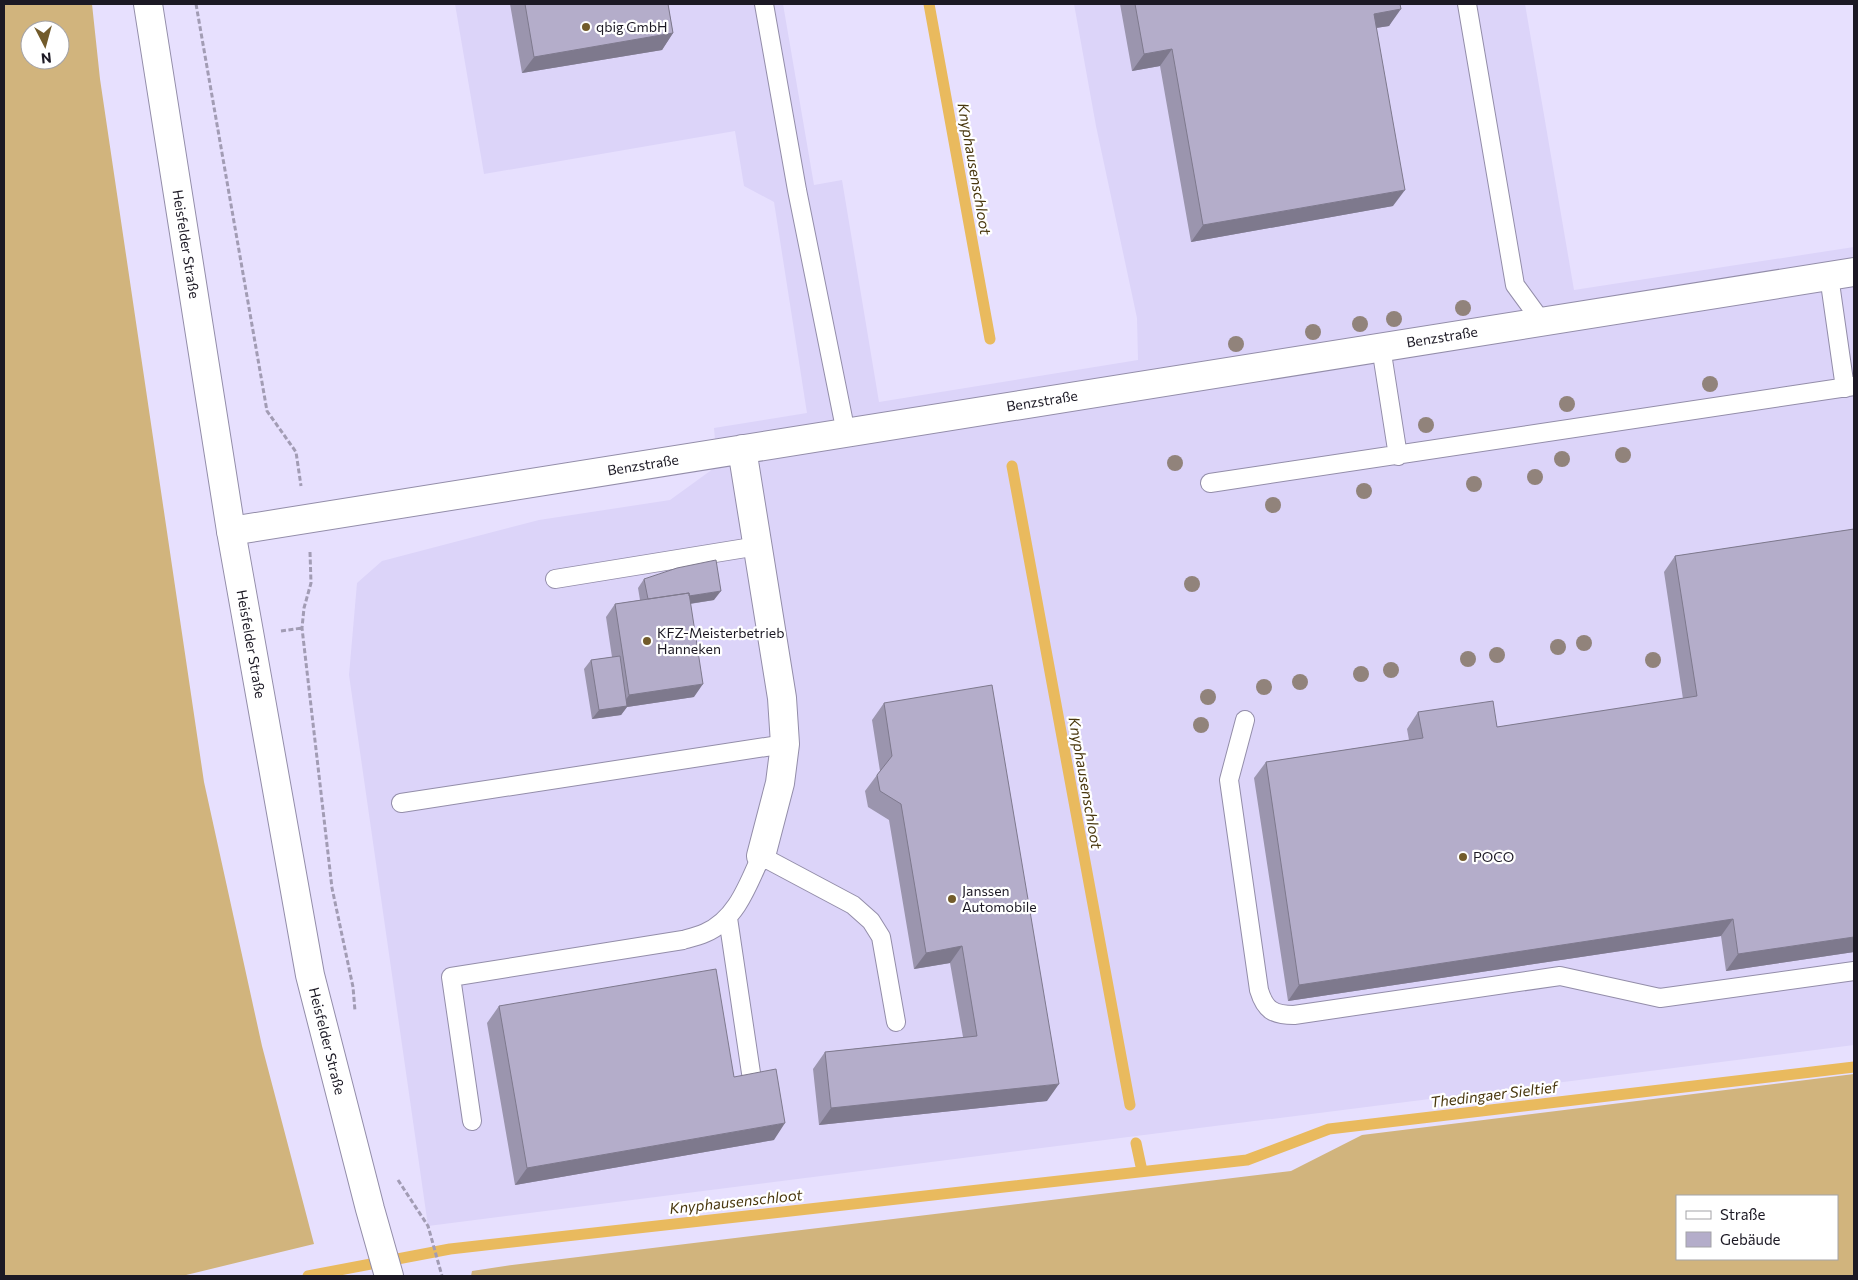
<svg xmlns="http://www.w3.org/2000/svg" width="1858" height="1280" viewBox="0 0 1858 1280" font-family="Commissioner,sans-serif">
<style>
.built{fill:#dcd4f9}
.grass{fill:#d1b47d;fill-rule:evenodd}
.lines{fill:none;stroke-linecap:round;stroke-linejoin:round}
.stream{stroke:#e9ba5e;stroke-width:11}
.service-casing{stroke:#938da9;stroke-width:20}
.minor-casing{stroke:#938da9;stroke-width:30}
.primary-casing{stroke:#938da9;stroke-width:30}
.path{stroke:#a29cb4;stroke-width:3;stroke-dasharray:5 2.5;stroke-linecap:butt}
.service{stroke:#fff;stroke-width:18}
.minor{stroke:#fff;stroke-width:28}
.primary{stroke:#fff;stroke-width:28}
.tree{fill:#91837b}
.wall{fill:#9b95ae}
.shaded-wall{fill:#7e798d}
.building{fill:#b4adca;stroke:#7e798d}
.poi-dot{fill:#725b2b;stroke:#fff;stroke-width:2}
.labels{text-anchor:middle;stroke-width:4.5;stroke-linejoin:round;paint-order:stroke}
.poi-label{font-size:14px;fill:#1c1924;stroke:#fff;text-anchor:start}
.street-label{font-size:14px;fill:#1c1924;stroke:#fff}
.water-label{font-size:15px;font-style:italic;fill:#49370e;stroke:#fff}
</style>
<rect width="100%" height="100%" fill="#e7e0fe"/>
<!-- built -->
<path class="built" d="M 455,4 L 783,4 L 814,185 L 842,180 L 879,402 L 1138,360 L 1137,318 L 1096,126 L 1074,4 L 1525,4 L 1574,290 L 1854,247 L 1854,1045 L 428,1226 L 349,675 L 357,583 L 382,561 L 539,520 L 670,500 L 717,466 L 714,428 L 807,413 L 774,202 L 744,186 L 735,131 L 484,174 Z"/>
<!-- grass -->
<path class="grass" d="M 4,4 L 92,4 L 100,79 L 204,782 L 262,1046 L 314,1244 L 182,1276 L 4,1276 ZM 30,30 L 60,30 L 60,60 L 30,60 Z
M 1854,1074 L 1854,1276 L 471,1276 L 472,1271 L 512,1265 L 1291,1171 L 1362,1135 ZM 1677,1196 L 1837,1196 L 1837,1259 L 1677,1259 Z"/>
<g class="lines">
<!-- stream -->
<path class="stream" d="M 929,4 L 990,339
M 1012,466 L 1130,1105
M 1136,1143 L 1142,1171
M 308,1276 L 450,1249 L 1247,1160 L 1329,1129 L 1854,1067"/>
<!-- service casing -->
<g class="service-casing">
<path id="service" d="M 764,4 L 797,190 L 846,433
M 1467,4 L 1515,285 L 1542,322
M 1829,276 L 1845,388
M 1381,347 L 1398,456
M 1210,483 L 1854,386
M 555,579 L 758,546
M 1245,720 L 1229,780 L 1259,990 C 1265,1010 1273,1015 1294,1015 L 1560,976 L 1660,998 L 1854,971
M 401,803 L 785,744
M 728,918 L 751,1073
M 472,1121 L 451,977 L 683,940 C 690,938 698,936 705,933 C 736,920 748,885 761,856 L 853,905 L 871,921 L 881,937 L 896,1022"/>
</g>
<!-- minor casing -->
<g class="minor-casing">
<path id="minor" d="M 742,449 L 782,698 L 785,744 L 780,783 L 761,856
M 231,531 L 1854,272"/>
</g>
<!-- primary casing -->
<g class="primary-casing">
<path id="primary" d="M 148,4 L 231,531 L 310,975 L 370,1209 L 389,1276"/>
</g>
<!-- path -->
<path class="path" d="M 196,4 L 267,411 L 296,452 L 301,486
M 310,552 L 311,583 L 304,608 L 302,628 L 332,888 L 353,987 L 355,1011
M 281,631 L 302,628
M 398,1180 L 428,1226 L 442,1276"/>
<!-- service -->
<use href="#service" class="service"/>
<!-- minor -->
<use href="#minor" class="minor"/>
<!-- primary -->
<use href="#primary" class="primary"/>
</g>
<!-- trees -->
<g class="tree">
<circle cx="1463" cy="308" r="8"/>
<circle cx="1394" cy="319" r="8"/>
<circle cx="1360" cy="324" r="8"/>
<circle cx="1313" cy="332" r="8"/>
<circle cx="1236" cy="344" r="8"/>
<circle cx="1710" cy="384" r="8"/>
<circle cx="1567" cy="404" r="8"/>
<circle cx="1426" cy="425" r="8"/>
<circle cx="1623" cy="455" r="8"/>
<circle cx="1562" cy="459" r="8"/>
<circle cx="1175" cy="463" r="8"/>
<circle cx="1535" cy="477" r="8"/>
<circle cx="1474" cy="484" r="8"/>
<circle cx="1364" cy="491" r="8"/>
<circle cx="1273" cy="505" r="8"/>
<circle cx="1192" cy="584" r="8"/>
<circle cx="1584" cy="643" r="8"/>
<circle cx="1558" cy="647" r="8"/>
<circle cx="1497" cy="655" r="8"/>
<circle cx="1468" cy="659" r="8"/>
<circle cx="1653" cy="660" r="8"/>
<circle cx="1391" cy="670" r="8"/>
<circle cx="1361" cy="674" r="8"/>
<circle cx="1300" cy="682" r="8"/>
<circle cx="1264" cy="687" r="8"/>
<circle cx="1208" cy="697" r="8"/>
<circle cx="1201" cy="725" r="8"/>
</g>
<!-- wall -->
<path class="wall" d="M 510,4 L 668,4 L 673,33 L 662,50 L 522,73 Z
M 1120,4 L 1400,4 L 1389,26 L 1376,28 L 1393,206 L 1191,242 L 1160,66 L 1132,71 Z
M 1854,529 L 1854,952 L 1726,971 L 1721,936 L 1288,1001 L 1254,778 L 1266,762 L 1409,740 L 1407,729 L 1418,712 L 1497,727 L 1683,699 L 1664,572 L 1675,556 Z
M 644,579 L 714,600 L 690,604 L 694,697 L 627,707 L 621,715 L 592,719 L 584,669 L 591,660 L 612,657 L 606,617 L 615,604 L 640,600 L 638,588 Z
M 884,703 L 1047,1101 L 819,1125 L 813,1069 L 825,1052 L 963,1037 L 950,963 L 914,969 L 889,820 L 868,807 L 865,791 L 880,771 L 872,720 Z
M 499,1006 L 734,1077 L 774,1140 L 515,1185 L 487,1023 Z"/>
<!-- shaded-wall -->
<path class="shaded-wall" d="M 1401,9 L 1389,26 L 1362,30 L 1374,14 Z
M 673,33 L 662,50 L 522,73 L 534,57 Z
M 1172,49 L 1160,66 L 1132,71 L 1144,54 Z
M 1405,190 L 1393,206 L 1191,242 L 1203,225 Z
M 721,591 L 714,600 L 642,611 L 648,602 Z
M 703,684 L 694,697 L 627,707 L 621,715 L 592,719 L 599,710 L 621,707 L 629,695 Z
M 1733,919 L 1721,936 L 1288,1001 L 1299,985 Z
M 1854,937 L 1854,952 L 1726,971 L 1738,954 Z
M 962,946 L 950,963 L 914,969 L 926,953 Z
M 1059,1084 L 1047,1101 L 819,1125 L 831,1108 Z
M 785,1123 L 774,1140 L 515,1185 L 527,1168 Z"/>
<!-- building -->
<path class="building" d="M 525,4 L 668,4 L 673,33 L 534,57 Z
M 1135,4 L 1400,4 L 1401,9 L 1374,14 L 1405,190 L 1203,225 L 1172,49 L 1144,54 Z
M 1854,529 L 1854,937 L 1738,954 L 1733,919 L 1299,985 L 1266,762 L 1423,738 L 1418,712 L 1493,701 L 1497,727 L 1697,696 L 1675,556 Z
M 716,560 L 721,591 L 689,596 L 689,593 L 648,599 L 644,579 L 677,568 Z
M 689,593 L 703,684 L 629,695 L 615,604 Z
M 620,656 L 627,706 L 599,710 L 591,660 Z
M 992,685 L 1059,1084 L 831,1108 L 825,1052 L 977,1036 L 962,946 L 926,953 L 901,804 L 880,791 L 877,775 L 892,756 L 884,703 Z
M 716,969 L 734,1077 L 776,1069 L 785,1123 L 527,1168 L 499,1006 Z"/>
<!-- markers -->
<g class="poi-dot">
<circle cx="586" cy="27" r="5"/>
<circle cx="647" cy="641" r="5"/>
<circle cx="1463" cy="857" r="5"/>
<circle cx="952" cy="899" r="5"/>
</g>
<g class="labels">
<!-- poi labels -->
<g class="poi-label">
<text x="596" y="32">qbig GmbH</text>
<text x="657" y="638">KFZ-Meisterbetrieb<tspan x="657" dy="16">Hanneken</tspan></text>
<text x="1473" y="862">POCO</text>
<text x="962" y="896">Janssen<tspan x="962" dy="16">Automobile</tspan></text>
</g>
<!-- street labels -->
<g class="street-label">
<text transform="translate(186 244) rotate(81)" y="5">Heisfelder Straße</text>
<text transform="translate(1442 337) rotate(-9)" y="5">Benzstraße</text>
<text transform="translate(1042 401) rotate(-9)" y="5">Benzstraße</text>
<text transform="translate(643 465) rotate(-9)" y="5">Benzstraße</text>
<text transform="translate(251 644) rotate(80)" y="5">Heisfelder Straße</text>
<text transform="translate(327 1041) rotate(76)" y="5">Heisfelder Straße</text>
</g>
<!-- water labels -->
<g class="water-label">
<text transform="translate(974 169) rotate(80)" y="5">Knyphausenschloot</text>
<text transform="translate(1085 783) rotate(80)" y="5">Knyphausenschloot</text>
<text transform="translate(1494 1095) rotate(-7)" y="5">Thedingaer Sieltief</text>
<text transform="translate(736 1202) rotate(-6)" y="5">Knyphausenschloot</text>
</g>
</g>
<!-- border -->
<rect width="1858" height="1280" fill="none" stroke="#1c1924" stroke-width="10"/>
<!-- legend -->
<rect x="1676" y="1195" width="162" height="65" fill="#ffffff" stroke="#a4a3a7"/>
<rect x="1686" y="1211" width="25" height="8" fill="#ffffff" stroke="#a4a3a7"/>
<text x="1720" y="1220" font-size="15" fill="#1c1924">Straße</text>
<rect x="1686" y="1232" width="25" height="15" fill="#b4adca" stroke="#a4a3a7"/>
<text x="1720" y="1245" font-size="15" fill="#1c1924">Gebäude</text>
<!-- north arrow -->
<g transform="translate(45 45) rotate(174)"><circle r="24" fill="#ffffff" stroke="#a4a3a7"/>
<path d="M0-4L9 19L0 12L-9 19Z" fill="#725b2b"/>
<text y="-8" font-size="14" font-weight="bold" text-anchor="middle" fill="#1c1924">N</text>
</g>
</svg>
